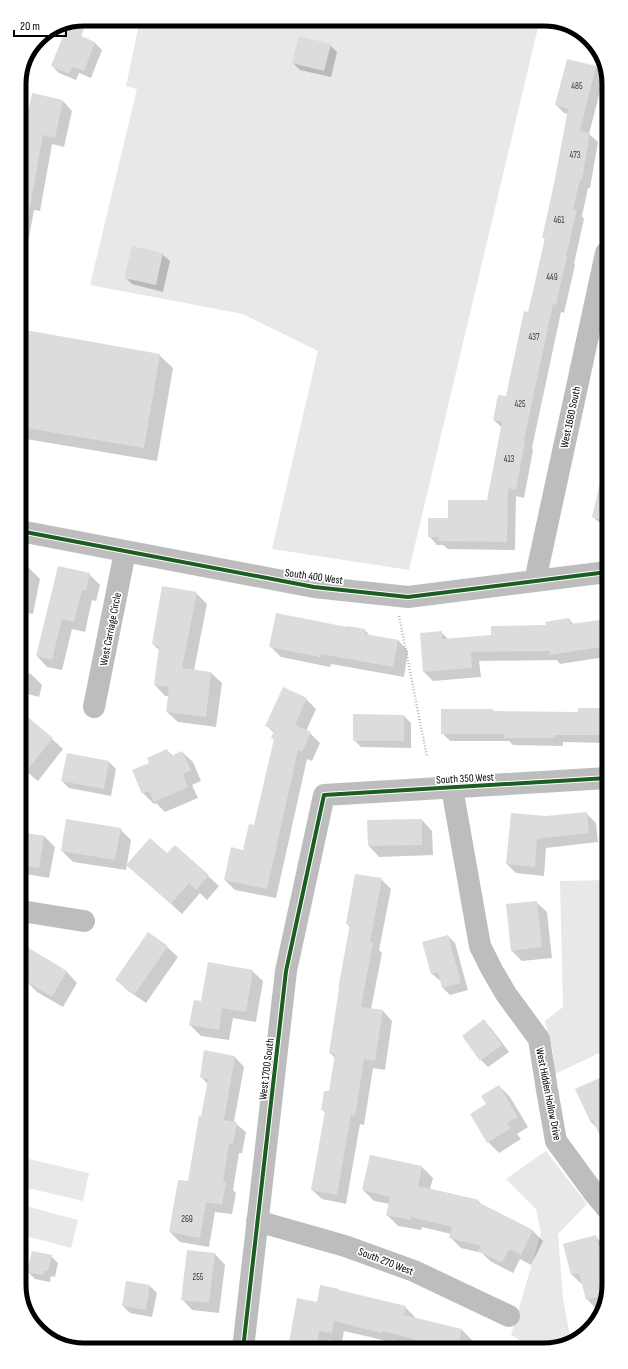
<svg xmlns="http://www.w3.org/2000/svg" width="628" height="1369" viewBox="0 0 628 1369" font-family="'Sofia Sans Condensed',sans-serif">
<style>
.green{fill:#e8e8e8}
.shadow{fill:#0003;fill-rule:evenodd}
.building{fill:#dcdcdc}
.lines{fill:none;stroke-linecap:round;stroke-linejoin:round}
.path{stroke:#b8b8b8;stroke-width:2.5;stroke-dasharray:1 2;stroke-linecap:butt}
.minor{stroke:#bdbdbd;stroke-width:22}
.cycleway-casing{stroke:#fff;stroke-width:6}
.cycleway{stroke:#1b5e20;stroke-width:4}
.labels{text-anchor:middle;stroke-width:3.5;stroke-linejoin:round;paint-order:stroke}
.number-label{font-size:9px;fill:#373737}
.street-label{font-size:11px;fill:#000;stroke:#fff}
.rim{fill:none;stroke:#000;stroke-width:5}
</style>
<rect width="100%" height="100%" fill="#fff"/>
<!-- green -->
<path class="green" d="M 140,19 L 540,19 L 409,570 L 272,549 L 318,351 L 243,314 L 90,285 L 137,89 L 126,86 Z
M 608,880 L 608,1049 L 555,1074 L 553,1052 L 545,1021 L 563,1007 L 560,881 Z
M 546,1151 L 587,1204 L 558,1234 L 563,1298 L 571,1342 L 565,1346 L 527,1347 L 526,1344 L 511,1335 L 541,1233 L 536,1209 L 506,1179 Z
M 29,1159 L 89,1173 L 83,1201 L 23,1187 Z
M 22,1205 L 78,1220 L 71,1248 L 22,1235 Z"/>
<!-- shadow -->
<path class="shadow" d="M 84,19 L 119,19 L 117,28 L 83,22 L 81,20 Z
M 66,31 L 95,43 L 102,50 L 91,78 L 79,73 L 76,80 L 59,73 L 52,66 Z
M 330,45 L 337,52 L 331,77 L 300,70 L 293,63 Z
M 567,60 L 596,67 L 604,76 L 589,134 L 598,142 L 590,188 L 588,188 L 582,216 L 584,219 L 574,264 L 575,265 L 564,313 L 561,312 L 532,448 L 533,450 L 524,498 L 516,496 L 515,550 L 448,549 L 443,545 L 437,545 L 429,536 L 449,519 L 488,502 L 502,428 L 494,420 L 506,398 L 529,313 L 546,240 L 543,237 L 556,179 L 568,114 L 564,113 L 556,105 Z
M 63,101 L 72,111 L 64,147 L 52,144 L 40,211 L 34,210 L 25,259 L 20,258 L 19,111 L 28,113 Z
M 162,254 L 170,261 L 163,292 L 132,284 L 125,277 Z
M 20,330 L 159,355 L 173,368 L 157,461 L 20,438 Z
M 607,463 L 607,526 L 602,525 L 593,517 L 603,471 L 605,471 Z
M 20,567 L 29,568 L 40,579 L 33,614 L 21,612 Z
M 89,574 L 100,585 L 96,601 L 92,600 L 85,632 L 72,629 L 62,670 L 47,667 L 37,656 Z
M 196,593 L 207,604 L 194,670 L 211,673 L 222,683 L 216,727 L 178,722 L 167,712 L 169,696 L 165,696 L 155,685 L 159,650 L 153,644 Z
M 607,612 L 607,649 L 604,649 L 605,657 L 560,664 L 557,660 L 479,661 L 481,677 L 433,681 L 424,672 L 441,632 L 449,640 L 492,636 L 547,626 L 569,619 L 574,625 L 606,620 L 605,613 Z
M 365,630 L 370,636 L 398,640 L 408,651 L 404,677 L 331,664 L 330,667 L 281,657 L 271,647 Z
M 21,672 L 31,674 L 42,685 L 39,697 L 21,692 Z
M 284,689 L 306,699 L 316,709 L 306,731 L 310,733 L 320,743 L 312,761 L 307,759 L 276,898 L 235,890 L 225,880 L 244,851 L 254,827 L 275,740 L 272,738 L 274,733 L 266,725 Z
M 579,709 L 607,709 L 607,743 L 563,742 L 563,746 L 513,745 L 509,741 L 450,741 L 442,733 L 492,710 L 494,712 L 579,713 Z
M 404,716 L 411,723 L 411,748 L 361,747 L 354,740 Z
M 29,719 L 52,739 L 63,749 L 38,781 L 21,767 L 21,729 Z
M 167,750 L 173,756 L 182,752 L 193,762 L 201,781 L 192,785 L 198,798 L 165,812 L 156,803 L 154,804 L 143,793 L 150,764 Z
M 109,762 L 116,769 L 111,796 L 69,788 L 62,781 Z
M 586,813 L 596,823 L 598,842 L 546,848 L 544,876 L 516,873 L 507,864 L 546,817 Z
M 422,820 L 432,831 L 433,855 L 379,857 L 369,846 Z
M 120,829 L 131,840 L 126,870 L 73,862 L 62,851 Z
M 21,833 L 44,836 L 55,847 L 49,878 L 26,874 L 25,881 L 21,881 Z
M 168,854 L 208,876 L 219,886 L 207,900 L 200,893 L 182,914 L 128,865 Z
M 381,879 L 391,889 L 379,950 L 382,953 L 371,1009 L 383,1011 L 392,1021 L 385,1070 L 373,1068 L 364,1125 L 360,1124 L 346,1204 L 322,1199 L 312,1190 L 326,1113 L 322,1110 L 330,1093 L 336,1059 L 330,1053 L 350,927 L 347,923 Z
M 536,902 L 547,912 L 552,958 L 522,961 L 511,950 Z
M 448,936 L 455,943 L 468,990 L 450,995 L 443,988 L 441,980 L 439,980 L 431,973 Z
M 25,947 L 67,972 L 77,983 L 63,1007 L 37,992 L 26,981 L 28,978 L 22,973 L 22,952 Z
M 167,947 L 178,957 L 146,1003 L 127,990 L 117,980 Z
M 252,971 L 263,981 L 256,1022 L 233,1018 L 229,1040 L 201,1036 L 190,1025 L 202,1002 Z
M 484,1021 L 491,1028 L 509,1052 L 488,1067 L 481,1060 Z
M 235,1057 L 244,1067 L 234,1122 L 246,1132 L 242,1153 L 239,1153 L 233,1190 L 236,1193 L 232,1214 L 215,1212 L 209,1247 L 180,1242 L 170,1232 L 188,1183 L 202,1117 L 208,1084 L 201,1077 Z
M 608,1075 L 608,1076 L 609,1153 L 597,1128 L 590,1121 Z
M 499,1086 L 510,1097 L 528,1127 L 517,1134 L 521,1139 L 499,1153 L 488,1142 L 487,1104 Z
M 371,1156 L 422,1167 L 433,1178 L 430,1189 L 478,1200 L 483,1206 L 533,1231 L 543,1241 L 531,1265 L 520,1259 L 513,1273 L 490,1261 L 482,1253 L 461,1248 L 451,1238 L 451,1234 L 422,1227 L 421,1230 L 398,1226 L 387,1215 L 390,1204 L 374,1201 L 363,1190 Z
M 595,1236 L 606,1247 L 609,1259 L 609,1286 L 602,1309 L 597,1310 L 587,1299 L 583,1285 L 572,1275 L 564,1244 ZM 598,1247 L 600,1247 L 604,1264 Z
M 215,1254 L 225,1265 L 219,1313 L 192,1310 L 182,1299 Z
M 51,1256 L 58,1263 L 55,1277 L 51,1276 L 50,1282 L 35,1279 L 28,1272 Z
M 150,1286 L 157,1293 L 152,1317 L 130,1313 L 123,1306 Z
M 341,1292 L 405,1307 L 415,1317 L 415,1319 L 462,1330 L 472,1340 L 470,1347 L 414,1348 L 414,1346 L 392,1340 L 391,1342 L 344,1331 L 342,1342 L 328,1340 L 328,1348 L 289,1348 L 289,1342 L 318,1303 Z
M 37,1326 L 50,1339 L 44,1337 Z"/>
<!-- building -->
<path class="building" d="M 72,24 L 84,29 L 81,36 L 95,42 L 84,71 L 72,67 L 69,74 L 51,66 L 67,26 Z
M 299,36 L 331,44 L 324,71 L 292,63 Z
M 567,59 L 596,66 L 580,131 L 590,133 L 582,180 L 580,180 L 573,209 L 577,210 L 566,256 L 567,256 L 556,305 L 553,304 L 524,440 L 525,441 L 516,490 L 508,488 L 507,542 L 438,541 L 439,537 L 428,537 L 428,518 L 448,518 L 448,500 L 487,500 L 502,422 L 493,420 L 498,395 L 506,396 L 524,311 L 528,312 L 545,238 L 542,238 L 555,179 L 568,109 L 555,105 Z
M 32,93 L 63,100 L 55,138 L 43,135 L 27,224 L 20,224 L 19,110 L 28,112 Z
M 132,246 L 163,253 L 156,285 L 124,278 Z
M 20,329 L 160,354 L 144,448 L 20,427 Z
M 601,479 L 607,479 L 607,520 L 592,517 Z
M 58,566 L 90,573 L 86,591 L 82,590 L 74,622 L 62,619 L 52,660 L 36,656 Z
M 162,586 L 197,592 L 182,668 L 211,672 L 206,717 L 166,712 L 169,687 L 154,685 L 159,646 L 152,644 Z
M 276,613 L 347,627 L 347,626 L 365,629 L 365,634 L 398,640 L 393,667 L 321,654 L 320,657 L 269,647 Z
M 569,618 L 570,624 L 607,619 L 607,646 L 550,655 L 550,651 L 471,652 L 472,668 L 423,672 L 420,633 L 442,631 L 442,639 L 491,635 L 491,626 L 546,625 L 545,622 Z
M 283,687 L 307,698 L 295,725 L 311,732 L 302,752 L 298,750 L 267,889 L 224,880 L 231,847 L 243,850 L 249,824 L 254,825 L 274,739 L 271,738 L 274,730 L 265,726 Z
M 578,708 L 607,708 L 607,735 L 555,735 L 555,738 L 504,738 L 504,734 L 441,734 L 441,709 L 493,709 L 493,711 L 578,712 Z
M 353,714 L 404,715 L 404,741 L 353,741 Z
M 29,718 L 53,738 L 21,778 L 21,728 Z
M 167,749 L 171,756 L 182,751 L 191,770 L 183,774 L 188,787 L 154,802 L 149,791 L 142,794 L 132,770 L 149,763 L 147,758 Z
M 67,753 L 109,761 L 104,789 L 61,781 Z
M 587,812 L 589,833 L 537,839 L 535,867 L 506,864 L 511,813 L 546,816 Z
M 66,819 L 121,828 L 115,860 L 61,851 Z
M 422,819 L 422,845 L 368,846 L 367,820 Z
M 21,832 L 44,836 L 39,868 L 21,865 Z
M 150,838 L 167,853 L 175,845 L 209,875 L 196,890 L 189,883 L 171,904 L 126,865 Z
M 355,874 L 382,878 L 370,942 L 373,943 L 361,1007 L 383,1010 L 375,1061 L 364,1059 L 355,1116 L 351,1115 L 337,1195 L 311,1190 L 325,1111 L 321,1110 L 324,1091 L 329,1091 L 335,1054 L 329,1053 L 339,989 L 338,989 L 350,924 L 346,924 Z
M 537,901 L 542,947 L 511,951 L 506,904 Z
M 148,932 L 168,946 L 135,994 L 115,980 Z
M 448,935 L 461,983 L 442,988 L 438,972 L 431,974 L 422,942 Z
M 22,944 L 67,971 L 52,997 L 25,981 L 29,975 L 22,971 Z
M 208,962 L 253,970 L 246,1012 L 222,1008 L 219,1030 L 189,1025 L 194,1000 L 201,1001 Z
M 484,1019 L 502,1045 L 480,1061 L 462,1036 Z
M 204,1050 L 235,1056 L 224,1120 L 237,1122 L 233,1144 L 229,1144 L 223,1182 L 226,1182 L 222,1205 L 206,1202 L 200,1238 L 169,1232 L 178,1180 L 188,1181 L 199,1116 L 201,1116 L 208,1079 L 200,1077 Z
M 608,1074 L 609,1116 L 609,1157 L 593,1120 L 590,1121 L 575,1089 Z
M 499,1085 L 518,1117 L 507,1123 L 511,1128 L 487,1143 L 470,1114 L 486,1104 L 481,1096 Z
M 370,1155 L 422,1166 L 418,1186 L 479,1200 L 478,1202 L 533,1230 L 521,1255 L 509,1249 L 502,1263 L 478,1251 L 481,1246 L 449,1238 L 452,1227 L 411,1217 L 411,1220 L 386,1215 L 390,1197 L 362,1190 Z
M 596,1235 L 602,1259 L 609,1258 L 609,1286 L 606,1295 L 586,1300 L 579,1273 L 571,1275 L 563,1244 Z
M 187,1250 L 215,1253 L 209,1303 L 181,1300 Z
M 32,1251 L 52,1255 L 48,1271 L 44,1270 L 43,1275 L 27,1272 Z
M 126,1281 L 150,1285 L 146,1310 L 122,1306 Z
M 320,1285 L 339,1289 L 339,1290 L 406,1306 L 404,1315 L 462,1329 L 458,1347 L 413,1348 L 415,1339 L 382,1331 L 381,1333 L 334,1321 L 332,1333 L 319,1331 L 317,1348 L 288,1348 L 297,1298 L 317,1302 Z"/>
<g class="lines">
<!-- path -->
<path class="path" d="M 399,616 L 427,757"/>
<!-- minor -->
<path class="minor" d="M 20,531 L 314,587 L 408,597 L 607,572
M 535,581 L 606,253
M 94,707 L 125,552
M 452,788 L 480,946 L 492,970 L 506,994 L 539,1039 L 547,1090 L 556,1141 L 594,1193 L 609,1211
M 21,911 L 84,921
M 257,1221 L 345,1246 L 414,1271 L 509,1316
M 243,1349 L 286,971 L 324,795 L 608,778"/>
<!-- cycleway casing -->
<g class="cycleway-casing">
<path id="cycleway" d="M 20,531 L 314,587 L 408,597 L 607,572
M 243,1349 L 286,971 L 324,795 L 608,778"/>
</g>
<!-- cycleway -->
<use href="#cycleway" class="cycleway"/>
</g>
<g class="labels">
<!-- number labels -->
<g class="number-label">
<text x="577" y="89">485</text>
<text x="575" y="158">473</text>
<text x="559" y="223">461</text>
<text x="552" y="280">449</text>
<text x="534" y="340">437</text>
<text x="520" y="407">425</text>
<text x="509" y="462">413</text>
<text x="187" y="1222">269</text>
<text x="198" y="1280">255</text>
</g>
<!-- street labels -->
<g class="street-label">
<text transform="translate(570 417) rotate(-78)" y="4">West 1680 South</text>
<text transform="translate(314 576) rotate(8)" y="4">South 400 West</text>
<text transform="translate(110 629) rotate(-79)" y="4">West Carriage Circle</text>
<text transform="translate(465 778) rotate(-3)" y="4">South 350 West</text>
<text transform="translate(266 1069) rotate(-83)" y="4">West 1700 South</text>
<text transform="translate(549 1094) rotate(79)" y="4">West Hidden Hollow Drive</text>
<text transform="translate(386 1261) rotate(21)" y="4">South 270 West</text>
</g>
</g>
<!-- crop -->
<path d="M0 0H628V1369H0ZM84 26H544A58 58 0 0 1 602 84V1285A58 58 0 0 1 544 1343H84A58 58 0 0 1 26 1285V84A58 58 0 0 1 84 26Z" fill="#fff" fill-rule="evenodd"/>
<path class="rim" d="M84 26H544A58 58 0 0 1 602 84V1285A58 58 0 0 1 544 1343H84A58 58 0 0 1 26 1285V84A58 58 0 0 1 84 26Z"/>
<!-- scale -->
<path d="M14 30v6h52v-6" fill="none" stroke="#000000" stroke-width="2"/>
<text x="20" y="30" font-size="12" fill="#000000" stroke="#ffffff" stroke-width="3" paint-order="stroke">20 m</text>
</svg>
